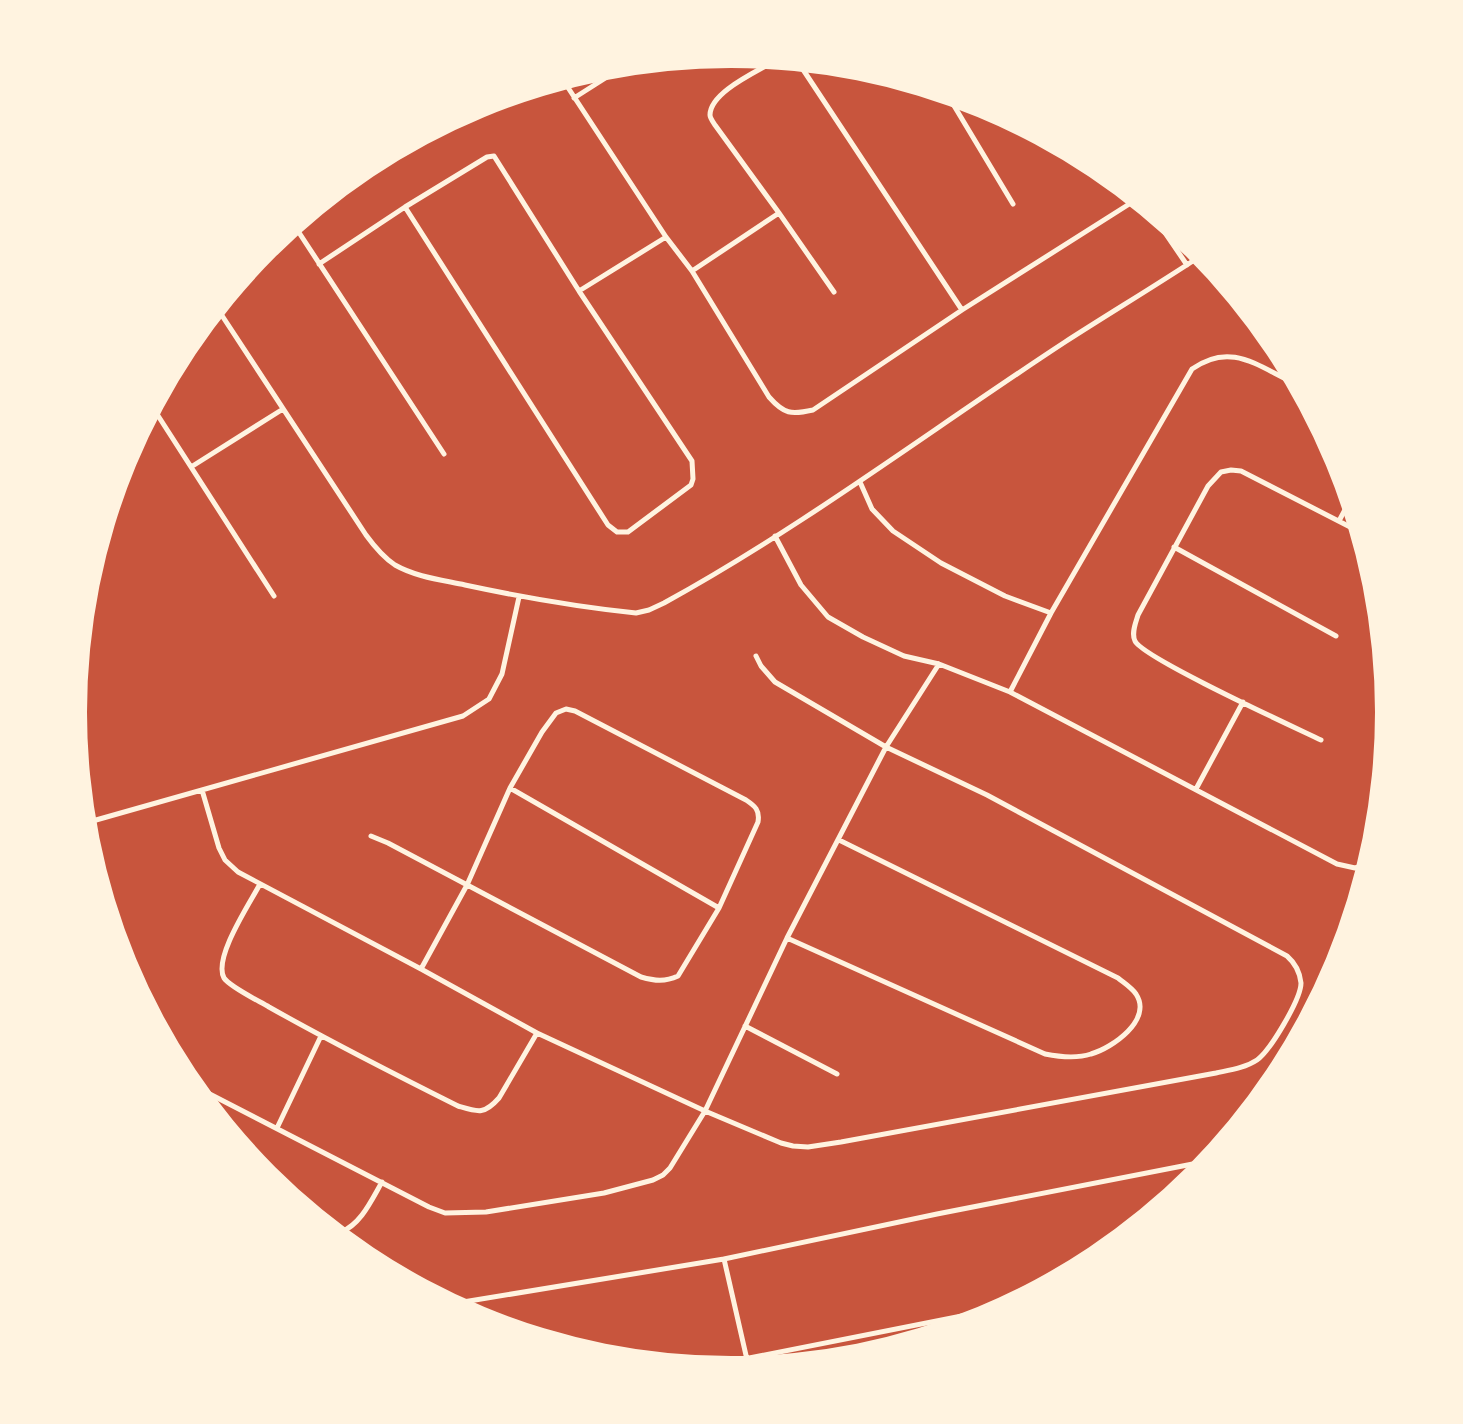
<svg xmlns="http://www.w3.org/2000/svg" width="1463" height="1424" viewBox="0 0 1463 1424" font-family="'Roboto Condensed',sans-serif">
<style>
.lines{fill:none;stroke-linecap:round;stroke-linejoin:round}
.minor{stroke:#fff3e0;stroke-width:5}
</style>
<rect width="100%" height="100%" fill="#c8553d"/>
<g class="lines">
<!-- minor -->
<path class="minor" d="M 771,63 C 754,73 710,93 710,115 C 710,118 713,122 715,125 L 779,213 L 834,292
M 800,65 L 962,310
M 565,83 L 666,237 L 692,271 L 769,397 C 784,414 791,415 813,410 L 962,310 L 1134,201
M 574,98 L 618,70
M 950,99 L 1013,204
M 1155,218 L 1187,265
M 296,228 L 444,454
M 319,264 L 405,207 L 487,157 L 494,156 L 579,291 L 692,461 L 693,479 L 691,485 L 628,532 L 617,532 L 608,525 L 405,207
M 692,271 L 779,213
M 579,291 L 666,237
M 219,311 L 366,535 C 374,546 383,557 395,565 C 416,577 442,580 465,585 C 521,597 578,607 636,613 L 649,610 L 664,603 C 804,526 932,429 1065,342 C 1110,313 1155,286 1199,257
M 155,411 L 274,596
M 191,467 L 283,409
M 860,482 L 872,509 L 893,531 L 941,563 L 1005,596 L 1051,613
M 1339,521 L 1348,504
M 775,536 L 801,585 L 828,617 L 863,637 L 904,656 L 939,664 L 1010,692 L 1337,864 L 1355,868 L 1365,865
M 1174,547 L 1336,636
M 1010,692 L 1051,613 L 1192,369 C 1230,342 1256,365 1292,382
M 1321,740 C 1294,727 1143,658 1135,641 C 1131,633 1136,622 1138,615 L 1208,486 L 1221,472 L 1231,470 L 1241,471 L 1356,530
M 510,788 L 719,908
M 1196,789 L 1243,702
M 202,790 L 219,848 L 225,860 L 238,872 L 421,969 L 537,1033 L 705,1111 L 781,1143 L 793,1146 L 808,1147 L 841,1142 L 1216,1073 C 1230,1070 1245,1068 1257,1060 C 1270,1051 1301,999 1301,983 C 1300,973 1295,963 1287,956 L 987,795 L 886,747 L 775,682 L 761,666 L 756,656
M 89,822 L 463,716 L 489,699 L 502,674 L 519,597
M 371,836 L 388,843 L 641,977 C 655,981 665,982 678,976 L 719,908 L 758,822 C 760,810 755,806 746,800 L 575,711 L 566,709 L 556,713 L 542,732 L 510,788 L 467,885 L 421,969
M 260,884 C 250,903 213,958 224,978 C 230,987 259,1001 269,1007 C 331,1042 394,1074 458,1106 C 478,1112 484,1115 499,1098 L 537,1033
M 787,938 L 1045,1054 C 1060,1057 1076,1059 1091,1054 C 1112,1048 1153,1020 1136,994 C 1131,987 1124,983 1118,978 L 839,840
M 745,1026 L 837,1074
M 200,1089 L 429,1207 L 445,1213 L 486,1212 L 604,1193 L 653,1180 L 663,1175 L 670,1168 L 705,1111 L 787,938 L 886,747 L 939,664
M 277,1128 L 321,1036
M 341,1232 C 361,1224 371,1201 382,1182
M 724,1259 L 748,1364
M 457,1303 L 724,1259 L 937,1214 L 1203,1162
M 719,1364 L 992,1310"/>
</g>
<!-- crop -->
<path d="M0 0H1463V1424H0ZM87 712a644 644 0 1 1 1288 0a644 644 0 1 1-1288 0Z" fill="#fff3e0" fill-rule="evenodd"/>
</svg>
